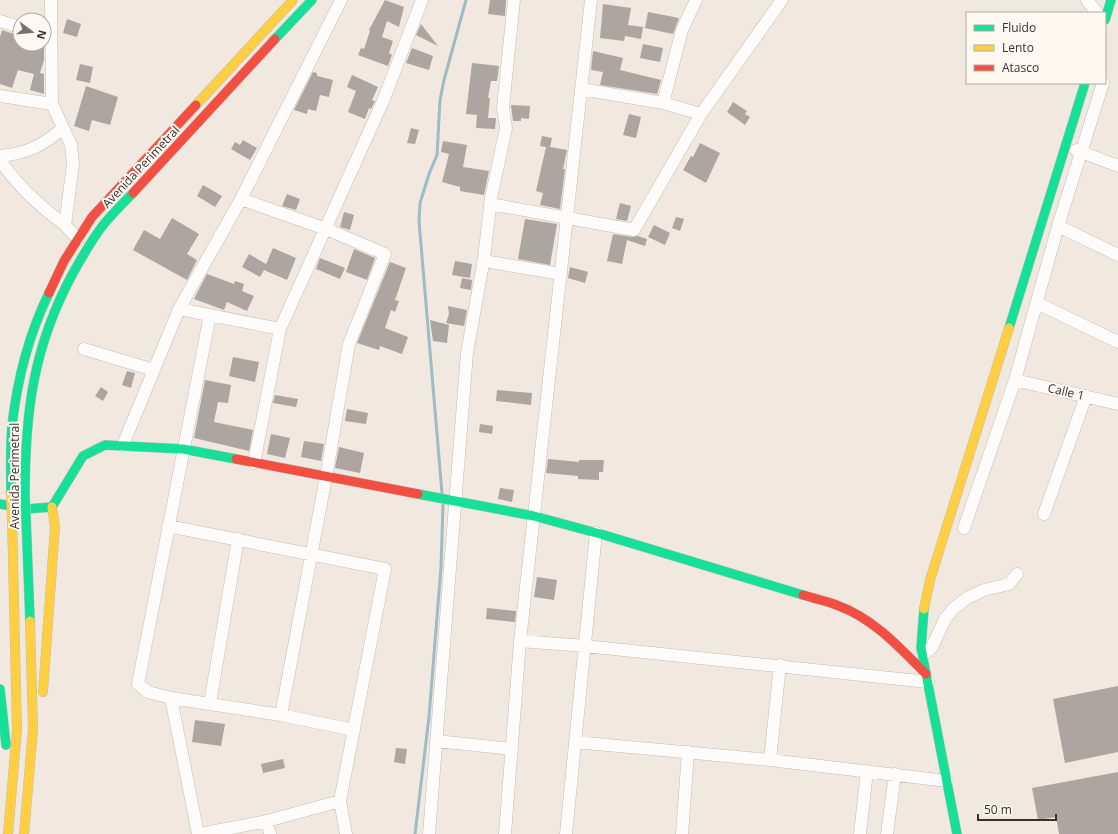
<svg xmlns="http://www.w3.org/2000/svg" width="1118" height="834" viewBox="0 0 1118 834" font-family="'Open Sans',sans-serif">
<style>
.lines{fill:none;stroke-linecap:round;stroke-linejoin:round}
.stream{stroke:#9fbbc4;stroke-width:3}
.building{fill:#ada59f}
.street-casing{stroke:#c3bdb5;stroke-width:13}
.fast-casing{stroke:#c3bdb5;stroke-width:10}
.slow-casing{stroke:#c3bdb5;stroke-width:10}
.jam-casing{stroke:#c3bdb5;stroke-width:10}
.street{stroke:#fdfcfa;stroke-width:12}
.fast{stroke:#16e098;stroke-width:9}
.slow{stroke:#ffcf43;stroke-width:9}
.jam{stroke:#f24e42;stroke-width:9}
.fast-bridge-casing{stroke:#cbc6c1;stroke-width:10;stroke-linecap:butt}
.slow-bridge-casing{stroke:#cbc6c1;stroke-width:10;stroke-linecap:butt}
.fast-bridge{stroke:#16e098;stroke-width:9}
.slow-bridge{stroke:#ffcf43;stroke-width:9}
.labels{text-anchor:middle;stroke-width:4;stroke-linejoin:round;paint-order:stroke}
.street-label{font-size:12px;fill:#38322b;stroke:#fef8f1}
</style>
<rect width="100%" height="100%" fill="#f1e8df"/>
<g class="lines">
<!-- stream -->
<path class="stream" d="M 442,493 L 419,221 L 420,203 L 429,174 L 437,155 L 440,100 L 444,80 L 466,0
M 415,834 L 429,717 L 441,567 L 443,505"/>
</g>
<!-- building -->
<path class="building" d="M 385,0 L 404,7 L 399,27 L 387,21 L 382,37 L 393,41 L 389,53 L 392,55 L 388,66 L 358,55 L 361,48 L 364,49 L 370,31 L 369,30 Z
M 490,0 L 506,0 L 505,16 L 488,14 Z
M 603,4 L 631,8 L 628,25 L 643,27 L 641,39 L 625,36 L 624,41 L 600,38 Z
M 648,12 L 679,18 L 673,34 L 645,28 Z
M 67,19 L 81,24 L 77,37 L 63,33 Z
M 421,24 L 438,46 L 416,35 Z
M 2,30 L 20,36 L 20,44 L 44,46 L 44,60 L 40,73 L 44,74 L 44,94 L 30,90 L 34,74 L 18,70 L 12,88 L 0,84 L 0,37 Z
M 643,44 L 663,48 L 660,62 L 640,58 Z
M 412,48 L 433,56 L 429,70 L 406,63 Z
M 593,51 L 623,58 L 620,70 L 661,80 L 657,94 L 600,85 L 603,72 L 591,70 Z
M 472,63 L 499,66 L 497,81 L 491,81 L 488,98 L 490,98 L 488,118 L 496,118 L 495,129 L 476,128 L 477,115 L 466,114 Z
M 80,64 L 93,67 L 90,83 L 76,80 Z
M 313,72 L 317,73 L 317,76 L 333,80 L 329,97 L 320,95 L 316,111 L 308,109 L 307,114 L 294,110 Z
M 352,75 L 378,87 L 372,100 L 375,101 L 371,109 L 369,108 L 365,119 L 348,112 L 356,91 L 347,87 Z
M 86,86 L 118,97 L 110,125 L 92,120 L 89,131 L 74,126 Z
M 733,102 L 747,111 L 745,114 L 750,117 L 745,125 L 727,112 Z
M 511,105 L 530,106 L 529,119 L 521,118 L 521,121 L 513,121 Z
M 629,114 L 641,117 L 636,138 L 623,135 Z
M 411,128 L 419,130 L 415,144 L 407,143 Z
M 542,136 L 552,138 L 550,147 L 567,150 L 563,169 L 565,169 L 560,209 L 540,205 L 543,193 L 536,191 L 546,147 L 540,146 Z
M 243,140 L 257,148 L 250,160 L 231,149 L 235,142 L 240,145 Z
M 443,141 L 467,145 L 463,167 L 489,171 L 484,195 L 460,191 L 460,187 L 442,182 L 449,154 L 441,152 Z
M 700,143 L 720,153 L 706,183 L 683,170 L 691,156 L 693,157 Z
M 203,185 L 222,196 L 215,207 L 197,196 Z
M 287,194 L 300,199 L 296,210 L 282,206 Z
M 620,203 L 631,206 L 627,221 L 616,219 Z
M 344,212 L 354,215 L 350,230 L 340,227 Z
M 676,217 L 684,219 L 680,231 L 672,228 Z
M 172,218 L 199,234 L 187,254 L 197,260 L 187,280 L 133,250 L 144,230 L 160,239 Z
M 525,219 L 557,224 L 550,265 L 518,259 Z
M 654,225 L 670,233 L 665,245 L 648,237 Z
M 613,234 L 633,237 L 638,236 L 647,239 L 645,246 L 627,240 L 622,264 L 607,261 Z
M 273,248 L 296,258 L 287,280 L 264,270 L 260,277 L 242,267 L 249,254 L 266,264 Z
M 354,249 L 375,258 L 367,280 L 346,272 Z
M 320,258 L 345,268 L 340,279 L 316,269 Z
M 455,261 L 472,264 L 470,278 L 452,275 Z
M 390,262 L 406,268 L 395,300 L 399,301 L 395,312 L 391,310 L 385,328 L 408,337 L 402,354 L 380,346 L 379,350 L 357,343 Z
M 570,267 L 588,272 L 585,283 L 568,278 Z
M 207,274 L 234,284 L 235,281 L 244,284 L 242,291 L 254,296 L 247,311 L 227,302 L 224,310 L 194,299 Z
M 462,278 L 472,280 L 471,290 L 460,288 Z
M 448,306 L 467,310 L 464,326 L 446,323 L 449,314 Z
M 430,320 L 449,325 L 447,343 L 433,341 Z
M 233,357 L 259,362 L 255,382 L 229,376 Z
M 127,371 L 135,373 L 131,388 L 122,385 Z
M 205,380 L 231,385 L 228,403 L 218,402 L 214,422 L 253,430 L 249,451 L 194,438 Z
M 101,387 L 108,392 L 103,401 L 95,396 Z
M 497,390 L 532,393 L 531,405 L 496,401 Z
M 275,395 L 298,399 L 296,407 L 273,403 Z
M 347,409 L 368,413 L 366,424 L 345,421 Z
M 480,424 L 493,426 L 492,434 L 479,432 Z
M 271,434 L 290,438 L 285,458 L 267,454 Z
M 304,441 L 324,444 L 321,461 L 301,457 Z
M 339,447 L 364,453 L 360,473 L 335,468 Z
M 548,459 L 579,462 L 579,460 L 604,460 L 603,472 L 599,472 L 599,480 L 578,479 L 578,476 L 546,473 Z
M 500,488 L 514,490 L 512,502 L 498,499 Z
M 537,577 L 557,580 L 554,600 L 534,597 Z
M 487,608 L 516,611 L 515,622 L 486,619 Z
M 1118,686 L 1118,752 L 1065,763 L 1053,699 Z
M 195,720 L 225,724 L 221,746 L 192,742 Z
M 396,748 L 407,749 L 405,764 L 394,762 Z
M 283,759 L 285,768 L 263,773 L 261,764 Z
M 1118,772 L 1118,834 L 1059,834 L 1056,817 L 1038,820 L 1032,788 Z"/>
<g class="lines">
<!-- street casing -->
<g class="street-casing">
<path id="street" d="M 51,0 L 52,104 L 71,145 L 73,164 L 65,225 L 78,239
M 1087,0 L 1097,13
M 0,21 L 20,27
M 581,89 L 663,103 L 701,114
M 0,96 L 52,104
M 663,103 L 682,30 L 696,0
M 1076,150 L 1118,166
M 0,156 C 28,153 42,146 63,128
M 0,160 C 17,186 41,207 65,225
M 241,199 L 326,229 L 385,254 L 349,344 L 326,477 L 281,715
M 490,204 L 634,230 L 701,114 L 782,0
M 1058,226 L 1118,255
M 484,261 L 561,274
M 1037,303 L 1118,342
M 179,309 L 280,329
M 210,315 L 138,684 L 148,692 L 171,698 L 281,715 L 354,730
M 84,349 L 154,370
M 1015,380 L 1118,404
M 123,445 L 179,309 L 241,199 L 341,0
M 254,463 L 280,329 L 383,101 L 422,0
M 1044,514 L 1086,396
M 168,526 L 385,569 L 340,801 L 346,834
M 964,528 L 1015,380 L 1058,226 L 1103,83
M 520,641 L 585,646 L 928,682
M 923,655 L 932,647 L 945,619 L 953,609 L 967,598 L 984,590 L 1009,584 L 1017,574
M 171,698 L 198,834
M 210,703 L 238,539
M 436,741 L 512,749
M 575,742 L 770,760 L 947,781
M 770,760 L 780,665
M 267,821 L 270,834
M 200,834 L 267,821 L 340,801
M 429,834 L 467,353 L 484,258 L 491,198 L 506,128 L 503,107 L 514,0
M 505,834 L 520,641 L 591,0
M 566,834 L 596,533
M 682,834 L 688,752
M 860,834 L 867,771
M 887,834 L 895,774"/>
</g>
<!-- fast casing -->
<g class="fast-casing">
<path id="fast" d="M 1105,20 L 1111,0
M 275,39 L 312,0
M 1009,328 L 1085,83
M 11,494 C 11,472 10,448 12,426 C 17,381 29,334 49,293
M 418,494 L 534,516 L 604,535 L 803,595
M 25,495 C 25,412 33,347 73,273 C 82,257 92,239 104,224 C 113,213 123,203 133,193
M 0,504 L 26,509 L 52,507 L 83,456 L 105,445 L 183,449 L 236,459
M 26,517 L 30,621
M 924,609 L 921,648 L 957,834
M 0,689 L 6,745"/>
</g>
<!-- slow casing -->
<g class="slow-casing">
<path id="slow" d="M 196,105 L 293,0
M 924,609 L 930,580 L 1009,328
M 43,692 L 55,527 L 52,507
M 8,834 L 17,730 L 12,517
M 24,834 L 33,730 L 30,621"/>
</g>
<!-- jam casing -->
<g class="jam-casing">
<path id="jam" d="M 133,193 L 275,39
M 49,293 L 64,261 L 92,217 L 196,105
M 236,459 L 418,494
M 803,595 C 815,599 828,601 839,606 C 874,619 900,648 926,674"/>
</g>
<!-- street -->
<use href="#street" class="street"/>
<!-- fast -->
<use href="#fast" class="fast"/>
<!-- slow -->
<use href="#slow" class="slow"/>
<!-- jam -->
<use href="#jam" class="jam"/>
<!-- fast-bridge casing -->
<g class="fast-bridge-casing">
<path id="fast-bridge" d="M 25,495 L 26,517"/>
</g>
<!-- slow-bridge casing -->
<g class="slow-bridge-casing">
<path id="slow-bridge" d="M 11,494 L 12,517"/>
</g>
<!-- fast-bridge -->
<use href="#fast-bridge" class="fast-bridge"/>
<!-- slow-bridge -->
<use href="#slow-bridge" class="slow-bridge"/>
</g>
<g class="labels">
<!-- street labels -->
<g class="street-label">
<text transform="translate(141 167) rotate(-47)" y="4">Avenida Perimetral</text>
<text transform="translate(1066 392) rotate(13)" y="4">Calle 1</text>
<text transform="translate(15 476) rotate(-90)" y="4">Avenida Perimetral</text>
</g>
</g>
<!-- legend -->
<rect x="966" y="12" width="140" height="72" fill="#fef8f1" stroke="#afa9a2"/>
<rect x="974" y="25" width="20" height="6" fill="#16e098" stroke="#afa9a2"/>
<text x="1002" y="32" font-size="12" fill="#38322b">Fluido</text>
<rect x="974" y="45" width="20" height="6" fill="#ffcf43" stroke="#afa9a2"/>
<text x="1002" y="52" font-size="12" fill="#38322b">Lento</text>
<rect x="974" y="65" width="20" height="6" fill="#f24e42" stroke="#afa9a2"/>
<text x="1002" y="72" font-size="12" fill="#38322b">Atasco</text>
<!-- north arrow -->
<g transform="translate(32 32) rotate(106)"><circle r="19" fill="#fef8f1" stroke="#afa9a2"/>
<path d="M0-3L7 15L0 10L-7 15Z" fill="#79726a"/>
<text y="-6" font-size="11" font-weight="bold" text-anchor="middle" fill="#38322b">N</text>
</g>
<!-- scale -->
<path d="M978 814v6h78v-6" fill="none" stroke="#38322b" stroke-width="2"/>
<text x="984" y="814" font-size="12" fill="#38322b" stroke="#fef8f1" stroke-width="3" paint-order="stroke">50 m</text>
</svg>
